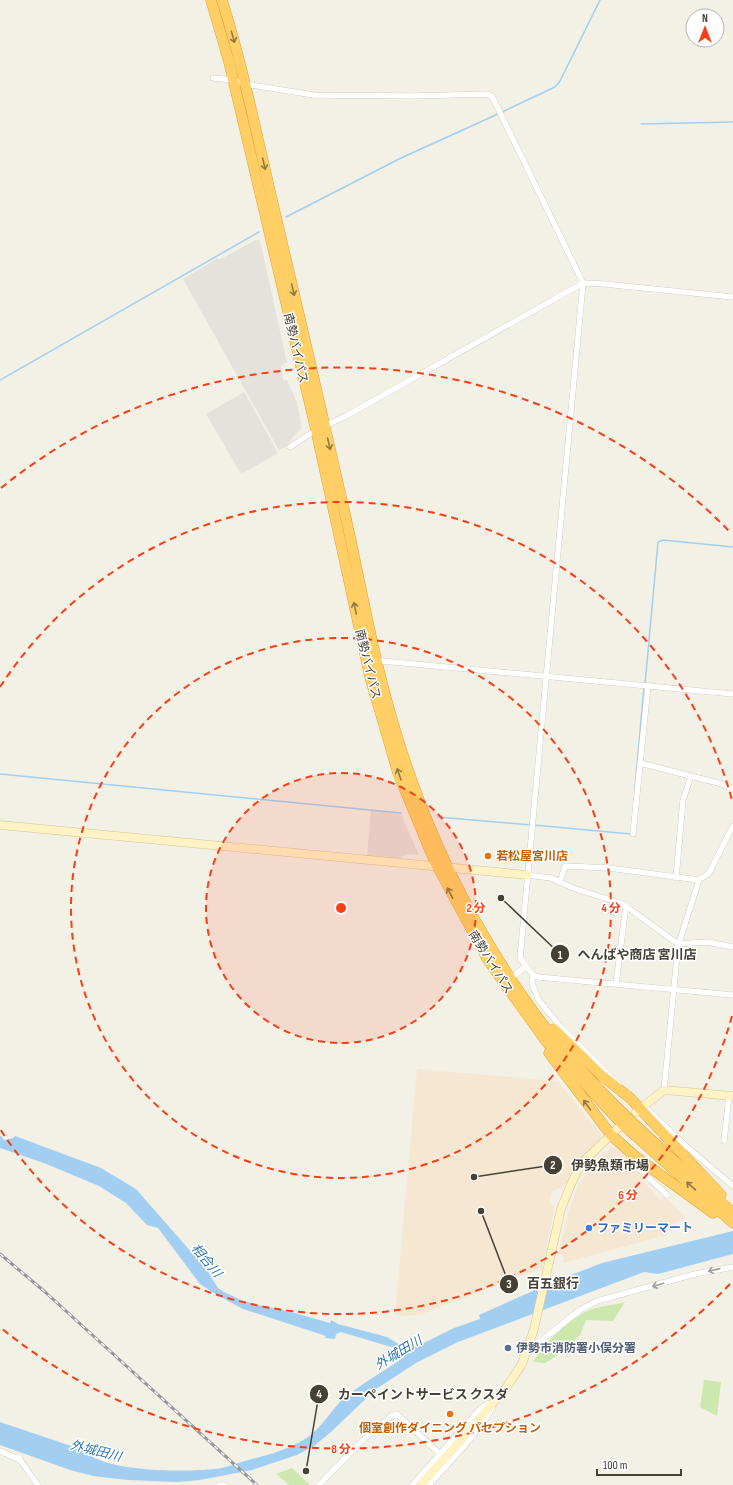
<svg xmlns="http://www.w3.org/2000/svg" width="733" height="1485" viewBox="0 0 733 1485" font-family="'Sofia Sans Condensed','Noto Sans JP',sans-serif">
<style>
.commercial{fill:#f5e7d1}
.industrial{fill:#e5e1db}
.green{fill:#cde8ae}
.water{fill:#a2cff1}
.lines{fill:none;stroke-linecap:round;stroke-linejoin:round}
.stream{stroke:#a2cff1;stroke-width:1.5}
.street-casing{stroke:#bfb8a9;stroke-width:6}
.secondary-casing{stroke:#d4c496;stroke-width:9}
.highway-casing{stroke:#dfa435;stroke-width:11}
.street{stroke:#fff;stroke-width:5.5}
.secondary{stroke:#fff2c4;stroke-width:8}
.highway{stroke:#ffcf66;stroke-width:10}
.rail-casing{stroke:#969696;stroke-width:3}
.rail{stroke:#fff;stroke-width:1.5;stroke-dasharray:4.5;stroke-linecap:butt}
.oneway{stroke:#907949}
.oneway2{stroke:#a2a09a}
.ring{fill:none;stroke:#fb3d15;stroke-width:2;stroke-dasharray:7 5}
.food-dot{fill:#e8710a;stroke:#fff;stroke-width:1.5}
.shop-dot{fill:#3f7fe0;stroke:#fff;stroke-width:1.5}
.service-dot{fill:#5c6f8a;stroke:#fff;stroke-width:1.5}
.labels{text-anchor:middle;stroke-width:3;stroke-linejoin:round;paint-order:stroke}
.street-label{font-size:12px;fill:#464035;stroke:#fff}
.food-label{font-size:12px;font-weight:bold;fill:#c56008;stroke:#fff;text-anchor:start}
.shop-label{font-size:12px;font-weight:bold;fill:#366cbe;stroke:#fff;text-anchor:start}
.service-label{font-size:12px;font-weight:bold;fill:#4e5e75;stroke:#fff;text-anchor:start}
.water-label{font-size:13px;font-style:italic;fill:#2d77b3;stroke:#fff}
.centre{fill:#fb3d15;stroke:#fff;stroke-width:2}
.ring-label{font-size:12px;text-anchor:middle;font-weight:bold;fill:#fb3d15;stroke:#fff;stroke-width:3;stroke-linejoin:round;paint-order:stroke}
.leader{fill:none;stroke:#464035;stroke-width:1.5}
.callout-dot{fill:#464035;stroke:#fff;stroke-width:1.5}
.mark-label{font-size:12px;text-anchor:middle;font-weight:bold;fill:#fff}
.callout-label{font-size:13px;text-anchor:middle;font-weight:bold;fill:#464035;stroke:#fff;stroke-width:3;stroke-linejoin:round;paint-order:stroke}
</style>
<rect width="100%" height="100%" fill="#f3f0e6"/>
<!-- commercial -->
<path class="commercial" d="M 417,1069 L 555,1081 L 559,1083 L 601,1134 L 600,1139 L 583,1156 L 563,1187 L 552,1191 L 549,1201 L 554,1207 L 553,1215 L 542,1270 L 531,1272 L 422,1314 L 405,1316 L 395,1315 Z
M 615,1147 L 630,1160 L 627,1163 L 644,1176 L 642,1180 L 661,1200 L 665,1197 L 686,1217 L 664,1229 L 666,1235 L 563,1263 L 564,1256 L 558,1255 L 568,1213 L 579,1183 L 598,1159 L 610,1148 Z"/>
<!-- industrial -->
<path class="industrial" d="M 256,240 L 259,240 L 261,245 L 287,363 L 283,363 L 284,365 L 281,366 L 283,380 L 287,380 L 297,403 L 302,428 L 291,439 L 286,447 L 279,450 L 183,279 L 218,258 L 219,260 Z
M 244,392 L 278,453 L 243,473 L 240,472 L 206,414 Z
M 371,810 L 401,814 L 419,855 L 407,854 L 397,859 L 367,856 Z"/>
<!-- green -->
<path class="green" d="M 625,1302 L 613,1321 L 586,1320 L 580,1335 L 566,1350 L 545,1363 L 533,1362 C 543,1344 571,1317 592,1309 C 602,1306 614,1305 625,1302 Z
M 704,1380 L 721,1382 L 717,1416 L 700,1407 Z
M 292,1468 L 310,1485 L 289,1485 L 276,1474 Z"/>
<!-- water -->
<path class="water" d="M 0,1135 L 4,1140 L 13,1138 L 15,1136 L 101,1168 L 136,1189 L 207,1270 L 218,1288 L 224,1292 L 241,1300 L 262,1306 L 291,1312 L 330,1323 L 331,1320 L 338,1324 L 387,1337 L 405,1348 L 418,1346 L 454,1328 L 480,1319 L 479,1315 L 553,1282 L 602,1263 L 733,1231 L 733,1254 L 658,1274 L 644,1272 L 458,1342 L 416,1363 L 376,1389 L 331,1432 L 314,1446 L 297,1455 L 252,1470 L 200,1480 L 177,1482 L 128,1480 L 93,1476 L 70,1470 L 0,1445 L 0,1422 L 83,1450 C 105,1473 185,1472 215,1469 C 226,1468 237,1463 248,1460 C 268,1455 287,1450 305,1439 C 319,1430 327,1417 338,1404 C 344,1397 352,1392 359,1387 C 369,1379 404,1360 408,1352 L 341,1332 L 336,1334 L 335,1339 L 325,1338 L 326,1336 L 243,1309 L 217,1295 L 200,1284 L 158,1228 L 147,1225 L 126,1203 L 99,1186 L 44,1163 L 0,1148 Z"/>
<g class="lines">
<!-- stream -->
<path class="stream" d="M 502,112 L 555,87 L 560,81 L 600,0
M 641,124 L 733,122
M 286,217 L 401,158 L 498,114
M 0,380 L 259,232
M 645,684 L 658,542 L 663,540 L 733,547
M 0,774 L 401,813
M 635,787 L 644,687
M 438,817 L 531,825
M 534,825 L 631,834 L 631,833"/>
<!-- street casing -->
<g class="street-casing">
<path id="street" d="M 213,78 L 234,80 L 245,84 L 314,95 L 412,96 L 487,94 L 492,96 L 583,283 L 520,958 L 533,975 L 538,977 L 733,995
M 290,447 L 316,430 L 346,416 L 583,283 L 604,284 L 733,297
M 382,661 L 733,694
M 640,763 L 722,784 L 733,789
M 633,834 L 648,685
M 527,875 L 551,878 L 573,888 L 623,904 L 678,944 L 707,942 L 733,947
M 676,878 L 683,800 L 691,776
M 560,882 L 565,866 L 609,868 L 699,880
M 533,975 L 532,983 L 538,999 L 559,1025 L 619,1085
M 511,978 L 525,967
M 616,984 L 626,905
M 664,1090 L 678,946 L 699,880 L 709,873 L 733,826
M 644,1106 L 687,1147 L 733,1186
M 724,1141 L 729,1096
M 636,1158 L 639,1169 L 667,1195
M 530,1346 L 537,1344 L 580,1310 L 597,1301 L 695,1274 L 733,1267
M 0,1451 L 20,1460
M 19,1456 L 20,1460 L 38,1485
M 219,1485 L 225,1485
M 319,1485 L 362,1441 L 391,1416 L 397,1414 L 440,1454
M 412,1485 L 479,1410 L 487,1404 L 493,1403 C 494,1418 441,1471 429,1485"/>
</g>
<!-- secondary casing -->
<g class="secondary-casing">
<path id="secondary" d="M 0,825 L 527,875
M 636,1112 L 664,1090 L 733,1096
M 421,1485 L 506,1388 L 522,1364 L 534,1329 L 561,1209 L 571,1184 L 581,1164 L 619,1127"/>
</g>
<!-- highway casing -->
<g class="highway-casing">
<path id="highway" d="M 211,0 L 229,62 L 260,193 L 316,430 L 370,677 L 398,773 L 434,860 L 488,960 L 546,1041 L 620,1122 L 733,1223
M 222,0 C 243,67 257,136 273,204 C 297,307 322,411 345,514 C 361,585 373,657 394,726 C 422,822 467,917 525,1000 C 582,1082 658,1147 733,1213
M 554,1029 L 601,1075 L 630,1098 L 721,1195
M 549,1053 L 611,1135 L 636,1157 L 713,1213"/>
</g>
<!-- street -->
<use href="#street" class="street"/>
<!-- secondary -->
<use href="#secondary" class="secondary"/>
<!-- highway -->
<use href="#highway" class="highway"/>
<!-- rail casing -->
<g class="rail-casing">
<path id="rail" d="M 0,1254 L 44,1291 L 257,1485"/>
</g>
<!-- rail -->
<use href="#rail" class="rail"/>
</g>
<!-- one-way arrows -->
<defs><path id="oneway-shaft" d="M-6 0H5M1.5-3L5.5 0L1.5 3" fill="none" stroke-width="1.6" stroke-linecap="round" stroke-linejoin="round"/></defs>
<g class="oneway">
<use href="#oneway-shaft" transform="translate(233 37) rotate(74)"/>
<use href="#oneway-shaft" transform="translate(264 164) rotate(77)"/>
<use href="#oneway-shaft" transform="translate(293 290) rotate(77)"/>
<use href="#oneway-shaft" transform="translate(329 444) rotate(77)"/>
<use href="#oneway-shaft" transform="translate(355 608) rotate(-102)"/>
<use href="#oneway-shaft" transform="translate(399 774) rotate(-109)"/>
<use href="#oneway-shaft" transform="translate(450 893) rotate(-117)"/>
<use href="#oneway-shaft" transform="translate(587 1105) rotate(-126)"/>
<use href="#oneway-shaft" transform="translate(691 1186) rotate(-139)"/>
</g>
<g class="oneway2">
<use href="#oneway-shaft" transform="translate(714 1270) rotate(167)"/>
<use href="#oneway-shaft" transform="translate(658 1285) rotate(164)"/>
</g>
<!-- distance rings -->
<circle cx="341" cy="908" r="135" fill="#fb3d15" fill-opacity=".12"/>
<g class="ring">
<circle cx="341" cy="908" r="135"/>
<circle cx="341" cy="908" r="270"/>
<path d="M732 1016A406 406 0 0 1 0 1129M0 687A406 406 0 0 1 732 800"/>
<path d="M730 1284A541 541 0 0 1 1 1328M1 488A541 541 0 0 1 730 532"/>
</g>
<!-- markers -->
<g class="food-dot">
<circle cx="488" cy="856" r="4"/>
<circle cx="450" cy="1414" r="4"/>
</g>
<circle class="shop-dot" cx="589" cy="1228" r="4"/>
<circle class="service-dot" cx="508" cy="1348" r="4"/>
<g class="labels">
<!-- street labels -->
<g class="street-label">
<text transform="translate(296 348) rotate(77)" y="4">南勢バイパス</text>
<text transform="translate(368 664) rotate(76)" y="4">南勢バイパス</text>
<text transform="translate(491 962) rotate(58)" y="4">南勢バイパス</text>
</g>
<!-- food labels -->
<g class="food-label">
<text x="496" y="860">若松屋宮川店</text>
<text x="450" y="1432" text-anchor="middle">個室創作ダイニング パセプション</text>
</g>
<!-- shop labels -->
<g class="shop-label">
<text x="597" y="1232">ファミリーマート</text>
</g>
<!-- service labels -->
<g class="service-label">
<text x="516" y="1352">伊勢市消防署小俣分署</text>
</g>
<!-- water labels -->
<g class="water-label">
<text transform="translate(207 1260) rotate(50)" y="5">相合川</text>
<text transform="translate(398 1352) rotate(-31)" y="5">外城田川</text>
<text transform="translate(96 1450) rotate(14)" y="5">外城田川</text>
</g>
</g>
<circle cx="341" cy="908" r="6" class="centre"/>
<g class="ring-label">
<text x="476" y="912">2 分</text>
<text x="611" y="912">4 分</text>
<text x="628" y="1199">6 分</text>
<text x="341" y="1453">8 分</text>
</g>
<!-- callouts -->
<path class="leader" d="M501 898L560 954M474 1177L553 1165M481 1211L509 1284M306 1471L319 1394"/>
<g class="callout-dot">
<circle cx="501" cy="898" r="4"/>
<circle cx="474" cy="1177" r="4"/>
<circle cx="481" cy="1211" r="4"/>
<circle cx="306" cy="1471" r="4"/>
<circle cx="560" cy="954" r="10"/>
<circle cx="553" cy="1165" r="10"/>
<circle cx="509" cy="1284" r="10"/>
<circle cx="319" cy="1394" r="10"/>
</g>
<g class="mark-label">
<text x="560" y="959">1</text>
<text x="553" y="1169">2</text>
<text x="509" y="1288">3</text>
<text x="319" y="1398">4</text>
</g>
<g class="callout-label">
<text x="637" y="959">へんばや商店 宮川店</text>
<text x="610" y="1170">伊勢魚類市場</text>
<text x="553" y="1288">百五銀行</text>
<text x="423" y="1399">カーペイントサービス クスダ</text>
</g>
<!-- north arrow -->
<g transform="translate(705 28)"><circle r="19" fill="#ffffff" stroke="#b5b3ae"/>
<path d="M0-3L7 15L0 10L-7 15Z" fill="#fb3d15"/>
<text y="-6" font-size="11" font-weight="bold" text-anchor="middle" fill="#464035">N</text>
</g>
<!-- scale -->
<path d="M597 1469v6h84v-6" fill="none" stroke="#464035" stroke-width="2"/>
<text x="603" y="1469" font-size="12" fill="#464035" stroke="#ffffff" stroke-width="3" paint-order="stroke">100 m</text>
</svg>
